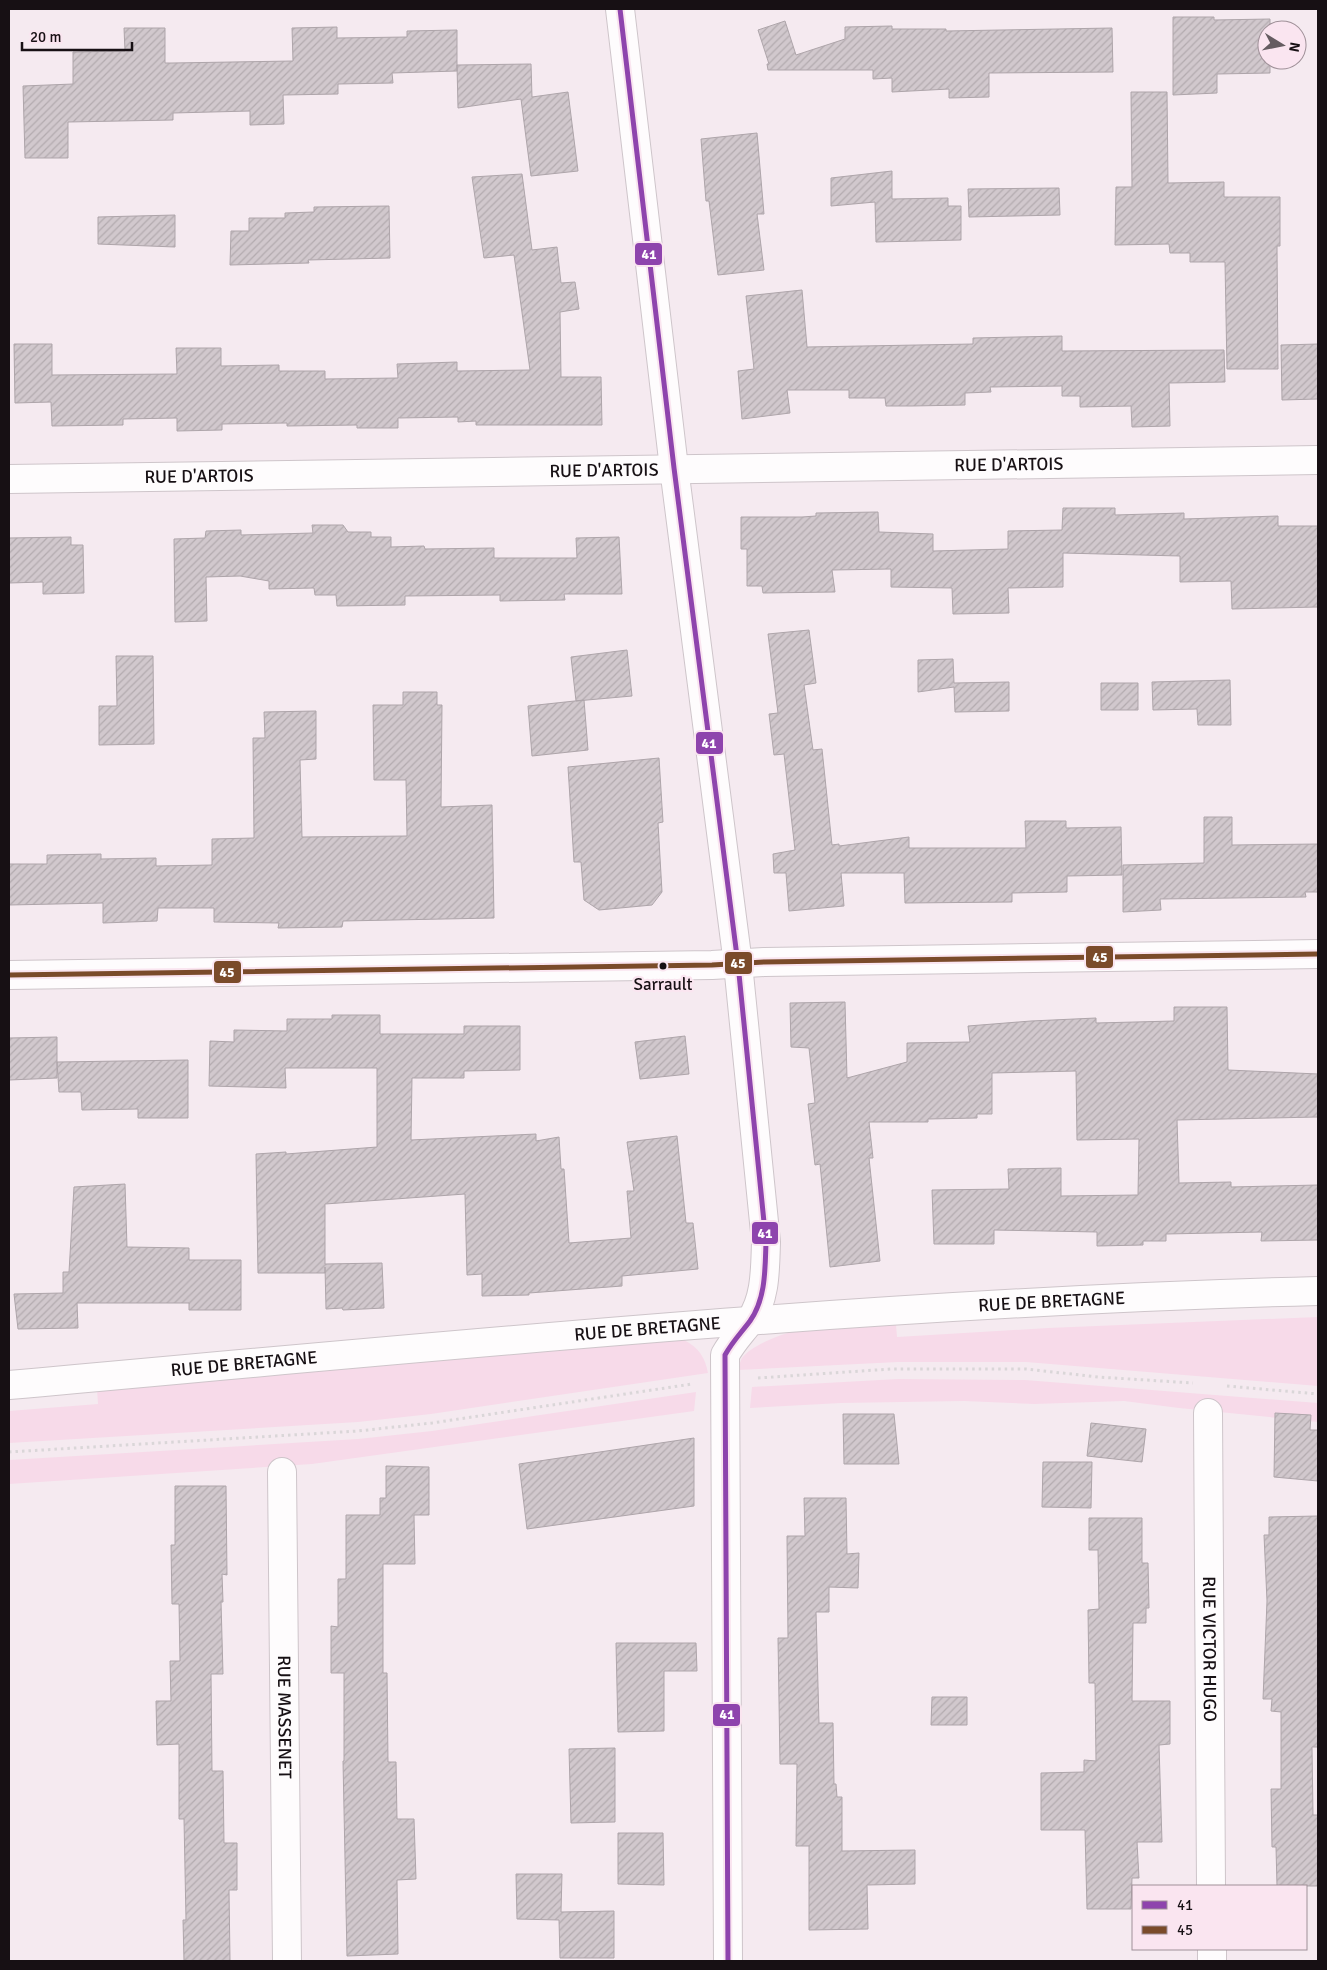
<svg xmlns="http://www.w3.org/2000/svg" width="1327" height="1970" viewBox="0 0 1327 1970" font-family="Signika,sans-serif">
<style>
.green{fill:#f7dae9}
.building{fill:url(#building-hatch);stroke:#aea5aa}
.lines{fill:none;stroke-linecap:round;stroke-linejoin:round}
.street-casing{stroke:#cec5ca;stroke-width:30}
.path{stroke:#dad6d8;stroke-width:3;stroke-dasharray:2.5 4;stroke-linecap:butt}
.street{stroke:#fefcfd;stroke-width:28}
.bus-1-casing{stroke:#fae5f0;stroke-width:9}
.bus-2-casing{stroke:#fae5f0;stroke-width:9}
.bus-1{stroke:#8e44ad;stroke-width:5}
.bus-2{stroke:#7a4b2a;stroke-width:5}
.bus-dot{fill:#171014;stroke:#fae5f0;stroke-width:2}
.labels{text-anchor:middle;stroke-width:4.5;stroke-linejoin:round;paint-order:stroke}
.bus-label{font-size:17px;fill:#171014;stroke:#fae5f0}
.street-label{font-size:18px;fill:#171014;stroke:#fae5f0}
.line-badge{stroke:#fae5f0;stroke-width:2}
.badge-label{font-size:14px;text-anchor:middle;font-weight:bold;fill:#fff}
</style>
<defs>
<pattern id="building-hatch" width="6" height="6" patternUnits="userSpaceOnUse" patternTransform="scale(1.25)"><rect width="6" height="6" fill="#d1c8cd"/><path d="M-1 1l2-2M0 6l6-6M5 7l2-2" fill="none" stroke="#b3abaf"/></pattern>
</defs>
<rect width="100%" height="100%" fill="#f5eaf0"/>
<!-- green -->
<path class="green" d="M 1318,1317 L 1318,1386 L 1026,1362 L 898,1362 L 738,1370 C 739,1367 740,1361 742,1358 C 751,1346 782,1333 797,1331 L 896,1325 L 897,1337 L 1048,1328 Z
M 684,1340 C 699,1348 705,1357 708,1373 L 431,1414 L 358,1422 L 9,1443 L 9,1411 L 98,1404 L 97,1389 Z
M 898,1379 L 1025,1380 L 1318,1403 L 1318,1422 L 1179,1408 L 1124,1401 L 1034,1404 L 964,1401 L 841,1403 L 750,1408 L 752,1387 Z
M 696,1392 L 694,1411 L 312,1464 L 9,1484 L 9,1460 L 358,1439 L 432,1431 Z"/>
<!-- building -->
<path class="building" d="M 1173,17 L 1214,17 L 1214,20 L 1270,19 L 1270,30 L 1267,30 L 1267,60 L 1270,60 L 1270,73 L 1217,74 L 1217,93 L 1173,95 Z
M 785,21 L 796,55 L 845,39 L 845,27 L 892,26 L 892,29 L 946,29 L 946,31 L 1112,28 L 1113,72 L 989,73 L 989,97 L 949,98 L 949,89 L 892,92 L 892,78 L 873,79 L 873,70 L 768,70 L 767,64 L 769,64 L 758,30 Z
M 337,27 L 337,38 L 407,37 L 407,31 L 457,30 L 457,71 L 392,73 L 393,83 L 338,84 L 338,94 L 283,95 L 284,124 L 250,125 L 250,111 L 173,113 L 173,120 L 68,122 L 68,158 L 25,158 L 23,86 L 73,84 L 73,52 L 125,51 L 124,28 L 165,28 L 165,63 L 172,63 L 293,61 L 292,28 Z
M 531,64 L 532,97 L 568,92 L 578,171 L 531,176 L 521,99 L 458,108 L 457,65 Z
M 1131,92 L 1167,92 L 1168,183 L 1224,182 L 1224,197 L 1280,197 L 1280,246 L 1277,246 L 1278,369 L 1227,369 L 1225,262 L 1190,262 L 1190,253 L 1170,253 L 1169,244 L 1115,245 L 1116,187 L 1132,187 Z
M 757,133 L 764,214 L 757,214 L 764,270 L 718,275 L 709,201 L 706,201 L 701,139 Z
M 892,171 L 892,199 L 948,198 L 948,206 L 961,206 L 961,240 L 876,242 L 875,202 L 831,206 L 831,178 Z
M 522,174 L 532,250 L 557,247 L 561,283 L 575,282 L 579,309 L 560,312 L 561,377 L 601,377 L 602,425 L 476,425 L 476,421 L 458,422 L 458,417 L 398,418 L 398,428 L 357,428 L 357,425 L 287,426 L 287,423 L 222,424 L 222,430 L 177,431 L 177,418 L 123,419 L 123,425 L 52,426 L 51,402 L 15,403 L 14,344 L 52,344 L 52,375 L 177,374 L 176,348 L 221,348 L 221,366 L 279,365 L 279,371 L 325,371 L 325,379 L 398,378 L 397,364 L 457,362 L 457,371 L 530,370 L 514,255 L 484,258 L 472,177 Z
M 1059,188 L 1060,215 L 969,217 L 968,189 Z
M 389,206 L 390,258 L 308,260 L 309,263 L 230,265 L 231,231 L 249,231 L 249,218 L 285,218 L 285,213 L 314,212 L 314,207 Z
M 175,215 L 175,247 L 98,244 L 98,217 Z
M 802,290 L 807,347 L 973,344 L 973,338 L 1062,336 L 1062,351 L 1224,350 L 1225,382 L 1169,383 L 1170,426 L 1132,427 L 1131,406 L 1080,407 L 1080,396 L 1062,396 L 1062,386 L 990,387 L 991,392 L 965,393 L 965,405 L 912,406 L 886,406 L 885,398 L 849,398 L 849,390 L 787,390 L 790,413 L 742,419 L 738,371 L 754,369 L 746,296 Z
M 1318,344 L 1318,399 L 1282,400 L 1281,345 Z
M 1063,508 L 1115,508 L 1115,515 L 1184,513 L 1184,519 L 1278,516 L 1278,526 L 1318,526 L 1318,607 L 1232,609 L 1231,581 L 1180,582 L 1180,556 L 1063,553 L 1063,587 L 1008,588 L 1009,613 L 953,614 L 952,588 L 891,587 L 891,569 L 832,570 L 835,592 L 763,593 L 762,586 L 747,586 L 747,549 L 741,549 L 741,517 L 802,517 L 816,516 L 816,513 L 878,512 L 879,532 L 933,534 L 933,551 L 1008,549 L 1008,531 L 1062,530 Z
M 312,525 L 343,525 L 348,532 L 371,532 L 371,537 L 391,537 L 391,547 L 424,546 L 425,549 L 494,548 L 494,558 L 577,558 L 576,538 L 619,537 L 622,594 L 564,594 L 565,600 L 500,601 L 500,595 L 405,596 L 405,605 L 337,606 L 336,595 L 315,595 L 314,588 L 269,589 L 269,581 L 240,576 L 206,577 L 207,621 L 175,622 L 174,539 L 205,538 L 206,531 L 241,530 L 241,535 L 313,533 Z
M 71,537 L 71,545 L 83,545 L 84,593 L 43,594 L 43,582 L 9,583 L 9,538 Z
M 809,630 L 816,683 L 804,685 L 813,750 L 822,749 L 832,845 L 839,844 L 839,846 L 909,837 L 909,848 L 1026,848 L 1025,821 L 1066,821 L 1066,828 L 1121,827 L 1122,875 L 1067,876 L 1067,892 L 1012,893 L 1012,902 L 905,903 L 904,873 L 841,873 L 844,906 L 789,911 L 786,873 L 774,873 L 773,854 L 795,850 L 784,754 L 774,755 L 769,714 L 778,713 L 768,634 Z
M 627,650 L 632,696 L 576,701 L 571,657 Z
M 116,656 L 153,656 L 154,744 L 99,745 L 99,706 L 117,706 Z
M 953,659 L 954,683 L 1009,682 L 1009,711 L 955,712 L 954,687 L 918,692 L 918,660 Z
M 1230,680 L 1231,725 L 1198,725 L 1197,709 L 1153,710 L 1152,682 Z
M 1101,683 L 1138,683 L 1138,710 L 1101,710 Z
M 403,692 L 437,692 L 437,705 L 442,705 L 441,807 L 492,805 L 494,918 L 343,921 L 342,927 L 278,928 L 279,923 L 214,922 L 214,908 L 158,908 L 157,921 L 103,923 L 103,903 L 9,905 L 9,864 L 47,864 L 47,855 L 101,854 L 101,859 L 156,858 L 156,866 L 212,865 L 212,839 L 254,838 L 253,738 L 265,738 L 264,712 L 316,711 L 316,759 L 300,760 L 302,837 L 407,836 L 406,780 L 374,780 L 373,705 L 403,705 Z
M 584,700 L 588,750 L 532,756 L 528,706 Z
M 659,758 L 663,822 L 658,823 L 662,892 L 652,905 L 599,910 L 584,900 L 581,862 L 574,862 L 568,767 Z
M 1204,817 L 1232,817 L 1232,845 L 1318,844 L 1318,892 L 1305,892 L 1306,897 L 1160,899 L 1161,910 L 1123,912 L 1123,865 L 1204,863 Z
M 845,1002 L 847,1078 L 907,1062 L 907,1043 L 970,1042 L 968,1026 L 1031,1021 L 1096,1018 L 1096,1023 L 1174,1021 L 1174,1007 L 1227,1007 L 1228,1070 L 1318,1074 L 1318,1117 L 1177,1120 L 1179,1183 L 1231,1182 L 1231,1187 L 1318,1185 L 1318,1240 L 1261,1241 L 1262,1232 L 1166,1234 L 1166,1241 L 1143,1241 L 1143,1245 L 1097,1246 L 1097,1232 L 994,1230 L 994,1244 L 934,1244 L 932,1190 L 1009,1189 L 1008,1169 L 1061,1168 L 1061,1196 L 1138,1195 L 1139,1139 L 1077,1140 L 1076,1071 L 992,1073 L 992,1114 L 977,1114 L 977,1118 L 928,1119 L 928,1122 L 869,1122 L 873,1158 L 869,1158 L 880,1261 L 830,1267 L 820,1164 L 815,1165 L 808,1104 L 815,1103 L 809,1048 L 791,1047 L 790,1003 Z
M 332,1015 L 380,1015 L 380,1034 L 464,1034 L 464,1026 L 520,1026 L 520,1070 L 464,1071 L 464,1078 L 412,1078 L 411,1140 L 536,1134 L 536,1141 L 559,1137 L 561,1169 L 564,1169 L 569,1243 L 631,1238 L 627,1191 L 634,1191 L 627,1142 L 677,1136 L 686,1223 L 693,1223 L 698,1269 L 622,1276 L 622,1286 L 529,1293 L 529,1295 L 482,1296 L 482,1274 L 467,1275 L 465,1194 L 325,1204 L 325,1264 L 382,1263 L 384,1308 L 343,1310 L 342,1308 L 326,1309 L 325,1267 L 325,1273 L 258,1273 L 256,1154 L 286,1152 L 286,1154 L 377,1147 L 377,1068 L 285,1068 L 286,1088 L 209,1086 L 210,1041 L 234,1042 L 234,1030 L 287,1031 L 287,1019 L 332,1019 Z
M 685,1036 L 689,1074 L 640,1079 L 635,1042 Z
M 57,1037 L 57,1062 L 188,1060 L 188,1118 L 138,1118 L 138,1109 L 82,1110 L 81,1092 L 59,1092 L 57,1062 L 57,1078 L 9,1080 L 9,1038 Z
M 125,1184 L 127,1247 L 189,1248 L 189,1260 L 241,1260 L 241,1310 L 189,1310 L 189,1303 L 77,1303 L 78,1328 L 18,1329 L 14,1294 L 63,1293 L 63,1272 L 69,1272 L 74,1187 Z
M 1275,1413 L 1311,1415 L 1310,1430 L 1318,1430 L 1318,1481 L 1274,1477 Z
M 843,1414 L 894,1414 L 899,1464 L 844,1464 Z
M 1091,1423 L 1146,1429 L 1142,1462 L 1087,1456 Z
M 694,1438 L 694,1506 L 527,1529 L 519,1464 Z
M 1043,1462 L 1092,1462 L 1091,1508 L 1042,1507 Z
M 386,1466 L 429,1467 L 429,1515 L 414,1515 L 415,1564 L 383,1564 L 383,1673 L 387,1673 L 388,1762 L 396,1762 L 397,1819 L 414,1819 L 416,1879 L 397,1880 L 398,1954 L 347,1956 L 343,1761 L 344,1761 L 344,1673 L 331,1673 L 331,1626 L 338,1627 L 338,1579 L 346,1579 L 346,1515 L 380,1515 L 380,1498 L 386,1498 Z
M 175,1486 L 226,1486 L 227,1575 L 222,1574 L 223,1602 L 221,1602 L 223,1674 L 211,1674 L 212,1771 L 223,1771 L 224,1843 L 237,1843 L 237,1890 L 229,1890 L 230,1961 L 184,1961 L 183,1920 L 186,1920 L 184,1819 L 179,1819 L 179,1744 L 157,1745 L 156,1701 L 171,1701 L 170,1661 L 180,1661 L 179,1604 L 172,1604 L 171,1545 L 175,1545 Z
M 804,1498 L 846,1498 L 847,1554 L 859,1553 L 858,1588 L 829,1587 L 829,1612 L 816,1612 L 819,1723 L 833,1723 L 834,1784 L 836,1784 L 837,1797 L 842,1797 L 842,1851 L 915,1850 L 915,1884 L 867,1885 L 868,1929 L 809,1930 L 809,1846 L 796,1846 L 797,1764 L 780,1764 L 778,1638 L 788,1638 L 787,1536 L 805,1536 Z
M 1318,1516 L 1318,1747 L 1312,1747 L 1313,1815 L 1318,1815 L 1318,1886 L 1277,1886 L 1276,1847 L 1272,1847 L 1271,1789 L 1281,1789 L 1281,1712 L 1271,1711 L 1272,1699 L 1263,1699 L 1267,1601 L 1264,1535 L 1269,1535 L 1269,1517 Z
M 1089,1518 L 1142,1518 L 1142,1563 L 1148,1563 L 1149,1608 L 1146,1608 L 1146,1623 L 1133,1623 L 1132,1701 L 1170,1701 L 1170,1744 L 1159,1745 L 1162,1842 L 1137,1842 L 1139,1878 L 1132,1878 L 1131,1909 L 1087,1909 L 1085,1830 L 1041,1830 L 1041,1773 L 1084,1772 L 1084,1760 L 1096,1761 L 1095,1683 L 1089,1683 L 1088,1610 L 1099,1609 L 1098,1550 L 1089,1550 Z
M 616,1643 L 696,1643 L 697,1671 L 664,1671 L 664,1731 L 618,1732 Z
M 932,1697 L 967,1697 L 967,1725 L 931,1725 Z
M 615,1748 L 615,1822 L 571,1823 L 569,1749 Z
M 618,1833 L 663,1833 L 664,1885 L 618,1884 Z
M 516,1874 L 562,1874 L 561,1912 L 614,1911 L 614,1958 L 560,1958 L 559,1920 L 517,1919 Z"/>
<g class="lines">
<!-- street casing -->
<g class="street-casing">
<g id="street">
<path d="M 620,9 L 674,468 L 738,964 L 766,1242 C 765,1269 766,1298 750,1321 C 741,1333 732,1342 725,1355 L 728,1961"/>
<path id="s1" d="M 9,479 L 1318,460"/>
<path d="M 9,975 L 712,965 L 764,962 L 1318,954"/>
<path id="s2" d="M 9,1385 C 445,1346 881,1302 1318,1291"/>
<path id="s3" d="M 1208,1413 L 1211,1886"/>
<path id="s4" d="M 282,1472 L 287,1961"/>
<path d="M 1212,1949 L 1212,1961"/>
</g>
</g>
<!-- path -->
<path class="path" d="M 758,1378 L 891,1369 L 1026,1369 L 1098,1377 L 1193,1383
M 1227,1386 L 1318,1394
M 9,1452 L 358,1431 L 432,1423 L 692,1384"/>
<!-- street -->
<use href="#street" class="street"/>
<!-- bus-1 casing -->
<g class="bus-1-casing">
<path id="bus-1" d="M 620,9 L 674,468 L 738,964 L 766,1242 C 765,1269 766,1298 750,1321 C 741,1333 732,1342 725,1355 L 728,1961"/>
</g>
<!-- bus-2 casing -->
<g class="bus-2-casing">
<path id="bus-2" d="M 9,975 L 712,965 L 764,962 L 1318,954"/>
</g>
<!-- bus-1 -->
<use href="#bus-1" class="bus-1"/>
<!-- bus-2 -->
<use href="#bus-2" class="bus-2"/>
</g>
<!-- markers -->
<circle class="bus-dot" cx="663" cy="966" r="4.5"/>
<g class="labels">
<!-- bus labels -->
<g class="bus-label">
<text x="663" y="990">Sarrault</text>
</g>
<!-- street labels -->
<g class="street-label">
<text dy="6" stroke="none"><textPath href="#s1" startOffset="1000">RUE D'ARTOIS</textPath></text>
<text dy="6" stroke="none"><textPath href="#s1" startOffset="595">RUE D'ARTOIS</textPath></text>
<text dy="6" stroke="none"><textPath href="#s1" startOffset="190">RUE D'ARTOIS</textPath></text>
<text dy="6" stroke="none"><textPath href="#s2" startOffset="1046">RUE DE BRETAGNE</textPath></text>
<text dy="6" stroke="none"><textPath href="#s2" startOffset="641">RUE DE BRETAGNE</textPath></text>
<text dy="6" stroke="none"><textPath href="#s2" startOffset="236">RUE DE BRETAGNE</textPath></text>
<text dy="6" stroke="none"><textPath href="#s3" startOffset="236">RUE VICTOR HUGO</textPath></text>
<text dy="6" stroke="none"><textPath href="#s4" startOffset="245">RUE MASSENET</textPath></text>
</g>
</g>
<g class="line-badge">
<rect x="634" y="242" width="29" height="24" rx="5" fill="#8e44ad"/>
<rect x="695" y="731" width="29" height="24" rx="5" fill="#8e44ad"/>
<rect x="1085" y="945" width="29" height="24" rx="5" fill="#7a4b2a"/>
<rect x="724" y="951" width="29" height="24" rx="5" fill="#7a4b2a"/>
<rect x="213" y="960" width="29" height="24" rx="5" fill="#7a4b2a"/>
<rect x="751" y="1221" width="28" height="24" rx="5" fill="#8e44ad"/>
<rect x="712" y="1703" width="29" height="24" rx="5" fill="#8e44ad"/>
</g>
<g class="badge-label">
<text x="649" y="259">41</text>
<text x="709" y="748">41</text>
<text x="1100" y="962">45</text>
<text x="738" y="968">45</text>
<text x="227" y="977">45</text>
<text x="765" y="1238">41</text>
<text x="727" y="1719">41</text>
</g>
<!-- border -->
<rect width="1327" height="1970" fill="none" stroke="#171014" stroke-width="20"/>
<!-- legend -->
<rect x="1132" y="1885" width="175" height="65" fill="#fae5f0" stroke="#9f9098"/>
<rect x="1142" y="1901" width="25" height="8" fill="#8e44ad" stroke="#9f9098"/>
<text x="1177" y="1910" font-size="15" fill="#171014">41</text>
<rect x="1142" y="1926" width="25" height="8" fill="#7a4b2a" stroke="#9f9098"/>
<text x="1177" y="1935" font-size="15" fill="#171014">45</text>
<!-- north arrow -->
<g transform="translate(1282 45) rotate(100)"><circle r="24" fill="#fae5f0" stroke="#9f9098"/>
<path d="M0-4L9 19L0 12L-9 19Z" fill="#655c61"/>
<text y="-8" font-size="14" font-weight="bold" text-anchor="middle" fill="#171014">N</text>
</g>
<!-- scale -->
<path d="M22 42v8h110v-8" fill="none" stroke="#171014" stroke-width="2.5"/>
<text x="30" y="42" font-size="15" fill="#171014" stroke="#fae5f0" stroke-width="4" paint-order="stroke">20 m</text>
</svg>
